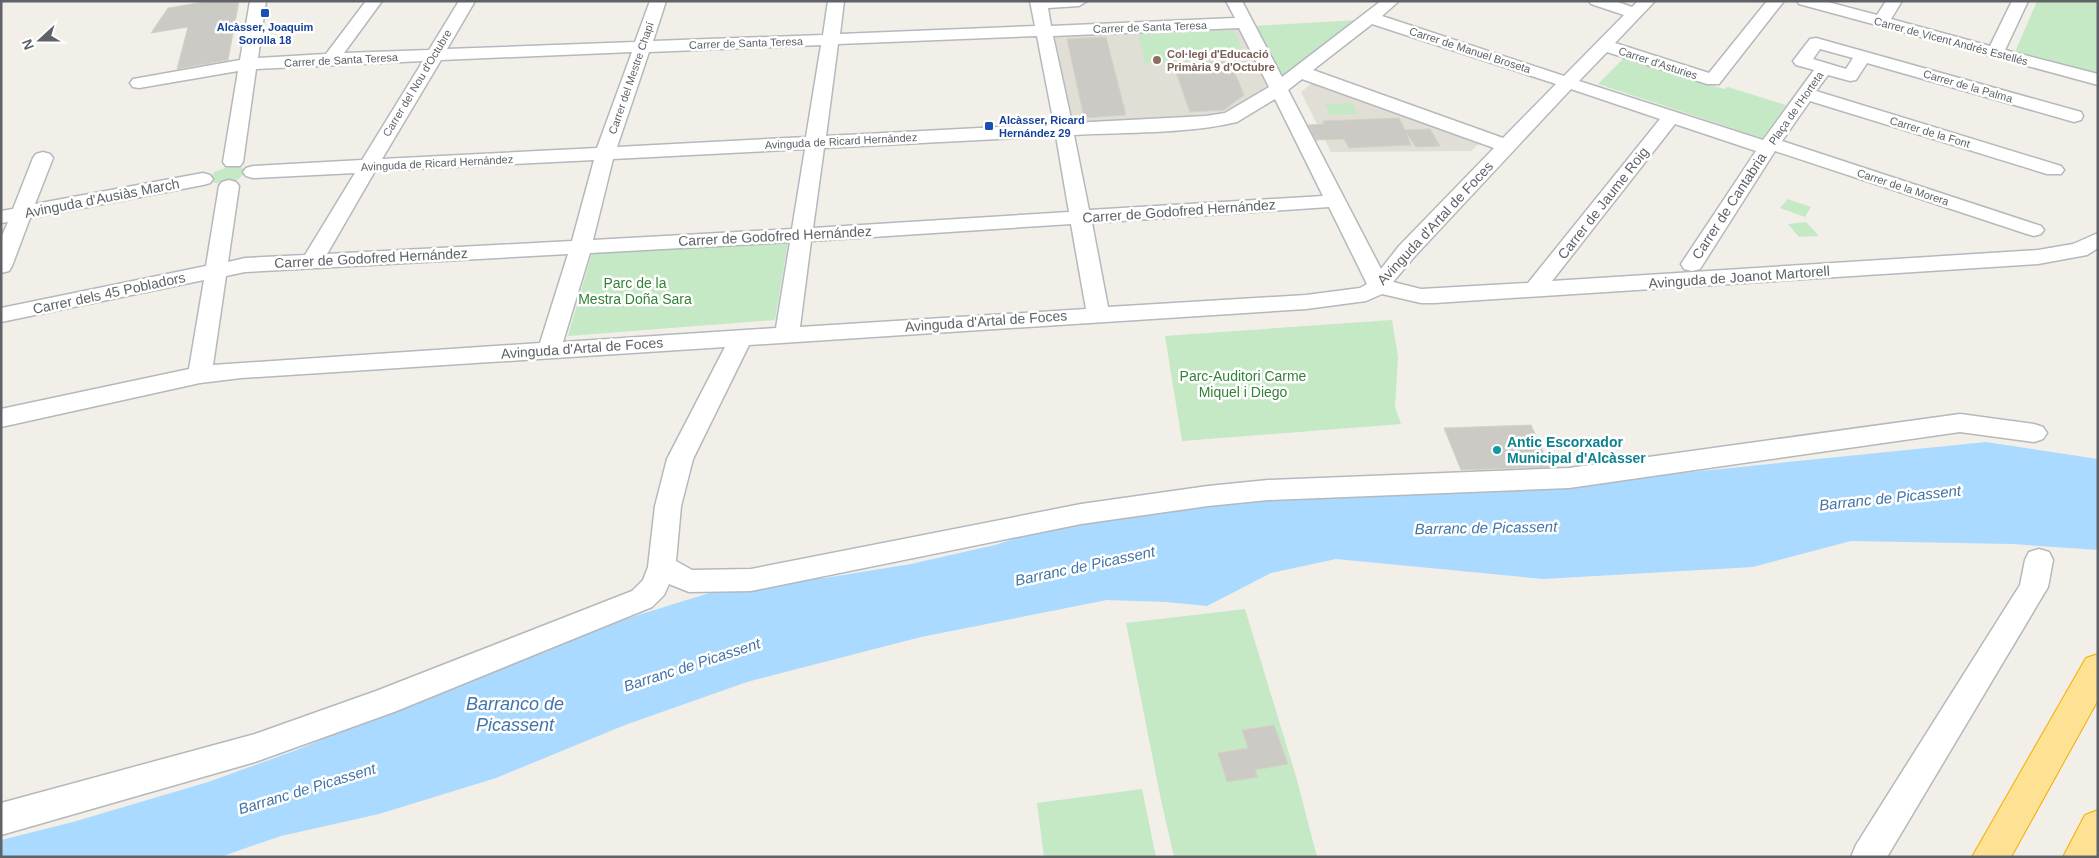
<svg xmlns="http://www.w3.org/2000/svg" width="2099" height="858" viewBox="0 0 2099 858" font-family="Helvetica,sans-serif">
<style>
.education{fill:#e1ded6}
.green{fill:#c5e8c5}
.water{fill:#aadaff}
.building{fill:#cccac5;stroke:#d6d1c6}
.lines{fill:none;stroke-linecap:round;stroke-linejoin:round}
.minor-casing{stroke:#b5b8bc;stroke-width:3}
.highway-casing{stroke:#f9ab00;stroke-width:2}
.minor{fill:#fff;fill-rule:evenodd}
.highway{fill:#fde293;fill-rule:evenodd}
.transit-dot{fill:#1a4fb4;stroke:#fff;stroke-width:2}
.education-dot{fill:#8d6e63;stroke:#fff;stroke-width:2}
.culture-dot{fill:#0f9aa8;stroke:#fff;stroke-width:2}
.labels{text-anchor:middle;stroke-width:5;stroke-linejoin:round;paint-order:stroke}
.far-transit-label{font-size:11px;font-weight:bold;fill:#164399;stroke:#fff}
.far-street-label{font-size:11px;fill:#5f6368;stroke:#fff}
.far-education-label{font-size:11px;font-weight:bold;fill:#785e54;stroke:#fff;text-anchor:start}
.street-label{font-size:14px;fill:#5f6368;stroke:#fff}
.park-label{font-size:14px;fill:#348238;stroke:#fff}
.culture-label{font-size:14px;font-weight:bold;fill:#0d838f;stroke:#fff;text-anchor:start}
.water-label{font-size:15px;font-style:italic;fill:#4174aa;stroke:#fff}
.near-water-label{font-size:18px;font-style:italic;fill:#4174aa;stroke:#fff}
</style>
<rect width="100%" height="100%" fill="#f1efe8"/>
<!-- education -->
<path class="education" d="M 1239,26 L 1267,86 L 1243,105 L 1209,117 L 1073,123 L 1054,34 Z
M 1312,83 L 1479,144 L 1471,151 L 1331,152 L 1301,92 Z"/>
<!-- green -->
<path class="green" d="M 2037,1 L 2098,1 L 2098,75 L 2015,52 Z
M 1358,20 L 1280,78 L 1253,26 Z
M 1234,30 L 1245,58 L 1145,63 L 1138,35 Z
M 1623,59 L 1724,89 L 1728,87 L 1786,105 L 1762,138 L 1598,84 Z
M 1352,103 L 1358,114 L 1330,115 L 1325,104 Z
M 234,165 L 245,169 C 244,182 221,187 210,181 L 214,172 Z
M 1788,199 L 1811,207 L 1805,217 L 1780,208 Z
M 1806,222 L 1819,236 L 1799,237 L 1788,224 Z
M 788,242 L 775,320 L 568,336 L 592,253 Z
M 1392,320 L 1398,357 L 1395,407 L 1401,424 L 1182,441 L 1165,336 Z
M 1245,609 L 1297,780 L 1317,857 L 1174,857 L 1161,800 L 1126,623 Z
M 1142,789 L 1156,857 L 1044,857 L 1037,803 Z"/>
<!-- water -->
<path class="water" d="M 1986,442 L 2098,459 L 2098,550 L 2012,544 L 1851,541 L 1753,567 L 1543,579 L 1336,559 L 1271,573 L 1207,606 L 1166,602 L 1107,600 L 921,637 L 747,682 L 625,725 L 496,778 L 379,814 L 281,836 L 220,857 L 1,857 L 1,840 L 73,822 L 208,782 L 294,751 L 497,667 L 632,617 L 751,580 L 825,578 L 911,564 L 995,545 L 1056,525 L 1252,500 L 1428,489 L 1555,490 L 1651,476 Z"/>
<!-- building -->
<path class="building" d="M 210,1 L 239,1 L 228,60 L 177,69 L 188,27 L 151,33 L 168,8 Z
M 1106,37 L 1126,115 L 1084,118 L 1067,39 Z
M 1230,61 L 1244,95 L 1224,110 L 1190,112 L 1173,64 Z
M 1399,118 L 1405,130 L 1430,129 L 1440,146 L 1416,147 L 1406,132 L 1411,145 L 1349,148 L 1344,139 L 1316,140 L 1308,125 L 1324,124 L 1323,121 Z
M 1531,425 L 1550,467 L 1461,470 L 1444,428 Z
M 1274,725 L 1288,764 L 1255,770 L 1258,777 L 1227,782 L 1218,753 L 1248,748 L 1242,730 Z"/>
<g class="lines">
<!-- minor casing -->
<g class="minor-casing">
<path id="minor" d="M 250,1 L 266,1 L 258,58 L 326,54 L 366,1 L 382,1 L 344,53 L 429,50 L 459,1 L 475,1 L 447,49 L 635,42 L 650,1 L 666,1 L 653,41 L 823,35 L 828,1 L 844,1 L 840,34 L 1035,26 L 1030,1 L 1087,1 L 1079,6 L 1048,8 L 1051,26 L 1235,18 L 1226,1 L 1242,1 L 1282,77 L 1381,1 L 1399,1 L 1382,16 L 1564,76 L 1624,15 L 1591,4 L 1589,1 L 1615,1 L 1632,7 L 1638,1 L 1655,1 L 1615,43 L 1709,73 L 1767,1 L 1784,1 L 1719,84 L 1707,84 L 1607,52 L 1579,81 L 1763,140 L 1814,70 L 1796,65 L 1793,61 L 1810,39 L 1816,38 L 2081,112 L 2083,116 L 2081,120 L 2074,122 L 1867,63 L 1856,80 L 1850,81 L 1828,75 L 1816,91 L 2061,166 L 2064,170 L 2061,174 L 2047,174 L 1810,101 L 1782,141 L 2041,226 L 2044,230 L 2041,234 L 2034,236 L 2027,234 L 1775,151 L 1700,269 L 1692,271 L 1684,269 L 1681,264 L 1756,151 L 1675,124 L 1552,281 L 2038,250 L 2073,244 L 2098,233 L 2098,248 L 2087,255 L 2038,264 L 1435,303 L 1421,303 L 1382,294 L 1366,301 L 1306,309 L 749,345 L 693,459 L 681,506 L 676,561 L 692,570 L 751,569 L 1081,504 L 1208,486 L 1268,480 L 1569,468 L 1960,414 L 2034,424 L 2043,427 L 2047,433 L 2043,439 L 2034,442 L 1960,432 L 1569,488 L 1268,500 L 1208,506 L 1081,524 L 751,591 L 689,592 L 669,584 L 664,595 L 652,607 L 394,712 L 255,762 L 1,835 L 1,803 L 255,734 L 376,691 L 632,591 L 643,580 L 648,567 L 655,506 L 667,459 L 725,347 L 241,378 L 200,383 L 1,427 L 1,409 L 189,369 L 204,280 L 1,322 L 1,308 L 206,266 L 219,186 L 222,182 L 229,180 L 236,182 L 239,186 L 228,262 L 245,258 L 305,255 L 355,173 L 253,178 L 246,176 L 243,172 L 246,168 L 253,166 L 362,160 L 423,61 L 256,69 L 243,162 L 240,166 L 226,166 L 223,162 L 238,71 L 139,88 L 133,87 L 130,83 L 133,79 L 139,78 L 240,60 ZM 1372,24 L 1556,84 L 1503,138 L 1313,70 ZM 1239,28 L 1269,87 L 1225,113 L 1206,116 L 1072,123 L 1053,36 ZM 1037,36 L 1054,124 L 826,136 L 838,44 ZM 821,45 L 806,137 L 617,147 L 649,52 ZM 1820,49 L 1853,58 L 1846,69 L 1813,59 ZM 632,52 L 597,148 L 382,159 L 441,60 ZM 1302,79 L 1494,148 L 1399,246 L 1381,269 L 1288,90 ZM 1571,89 L 1660,119 L 1528,283 L 1421,289 L 1393,282 L 1415,256 ZM 1275,99 L 1323,196 L 1089,210 L 1074,135 C 1127,132 1186,134 1237,122 ZM 1056,136 L 1069,212 L 813,228 L 824,148 ZM 805,149 L 792,229 L 593,240 L 613,159 ZM 594,160 L 572,241 L 327,254 L 375,171 ZM 1329,207 L 1367,284 L 1360,288 L 1306,295 L 1108,307 L 1092,223 ZM 1071,224 L 1086,309 L 800,327 L 811,241 ZM 790,242 L 776,328 L 563,342 L 590,253 ZM 568,254 L 540,343 L 213,365 L 226,276 L 245,272 Z
M 1797,1 L 1824,1 L 1877,15 L 1886,1 L 1902,1 L 1891,19 L 1990,46 L 2012,1 L 2028,1 L 2005,50 L 2098,74 L 2098,85 L 1799,4 Z
M 43,152 L 50,154 L 53,158 L 35,204 L 203,173 L 210,175 L 213,179 L 210,183 L 203,185 L 30,218 L 12,266 L 9,271 L 1,273 L 1,238 L 8,222 L 1,223 L 1,211 L 13,209 L 33,158 L 36,154 Z
M 2039,549 L 2049,552 L 2053,560 L 2048,587 L 1887,857 L 1851,857 L 1856,845 L 2020,585 L 2025,560 L 2029,552 Z"/>
</g>
<!-- highway casing -->
<g class="highway-casing">
<path id="highway" d="M 2098,654 L 2098,700 L 2011,857 L 1972,857 L 2086,658 Z
M 2098,810 L 2098,857 L 2063,857 L 2085,815 Z"/>
</g>
<!-- minor -->
<use href="#minor" class="minor"/>
<!-- highway -->
<use href="#highway" class="highway"/>
</g>
<!-- markers -->
<g class="transit-dot">
<rect x="260" y="8" width="10" height="10" rx="2.5"/>
<rect x="984" y="121" width="10" height="10" rx="2.5"/>
</g>
<circle class="education-dot" cx="1157" cy="60" r="5"/>
<circle class="culture-dot" cx="1497" cy="450" r="5"/>
<g class="labels">
<!-- far-transit labels -->
<g class="far-transit-label">
<text x="265" y="31">Alcàsser, Joaquim<tspan x="265" dy="13">Sorolla 18</tspan></text>
<text x="999" y="124" text-anchor="start">Alcàsser, Ricard<tspan x="999" dy="13">Hernández 29</tspan></text>
</g>
<!-- far-street labels -->
<g class="far-street-label">
<text transform="translate(1150 27) rotate(-2)" y="4">Carrer de Santa Teresa</text>
<text transform="translate(1951 41) rotate(15)" y="4">Carrer de Vicent Andrés Estellés</text>
<text transform="translate(746 43) rotate(-2)" y="4">Carrer de Santa Teresa</text>
<text transform="translate(1470 50) rotate(18)" y="4">Carrer de Manuel Broseta</text>
<text transform="translate(341 60) rotate(-3)" y="4">Carrer de Santa Teresa</text>
<text transform="translate(1658 63) rotate(18)" y="4">Carrer d'Asturies</text>
<text transform="translate(631 78) rotate(-71)" y="4">Carrer del Mestre Chapí</text>
<text transform="translate(417 83) rotate(-59)" y="4">Carrer del Nou d'Octubre</text>
<text transform="translate(1968 86) rotate(16)" y="4">Carrer de la Palma</text>
<text transform="translate(1796 108) rotate(-55)" y="4">Plaça de l'Horteta</text>
<text transform="translate(1930 132) rotate(17)" y="4">Carrer de la Font</text>
<text transform="translate(841 141) rotate(-3)" y="4">Avinguda de Ricard Hernández</text>
<text transform="translate(437 163) rotate(-3)" y="4">Avinguda de Ricard Hernández</text>
<text transform="translate(1903 187) rotate(18)" y="4">Carrer de la Morera</text>
</g>
<!-- far-education labels -->
<g class="far-education-label">
<text x="1167" y="58">Col·legi d'Educació<tspan x="1167" dy="13">Primària 9 d'Octubre</tspan></text>
</g>
<!-- street labels -->
<g class="street-label">
<text transform="translate(102 198) rotate(-11)" y="5">Avinguda d'Ausiàs March</text>
<text transform="translate(1603 203) rotate(-52)" y="5">Carrer de Jaume Roig</text>
<text transform="translate(1729 206) rotate(-57)" y="5">Carrer de Cantabria</text>
<text transform="translate(1179 211) rotate(-4)" y="5">Carrer de Godofred Hernández</text>
<text transform="translate(1435 223) rotate(-47)" y="5">Avinguda d'Artal de Foces</text>
<text transform="translate(775 236) rotate(-3)" y="5">Carrer de Godofred Hernández</text>
<text transform="translate(371 258) rotate(-3)" y="5">Carrer de Godofred Hernández</text>
<text transform="translate(1739 277) rotate(-4)" y="5">Avinguda de Joanot Martorell</text>
<text transform="translate(109 293) rotate(-12)" y="5">Carrer dels 45 Pobladors</text>
<text transform="translate(986 321) rotate(-4)" y="5">Avinguda d'Artal de Foces</text>
<text transform="translate(582 348) rotate(-4)" y="5">Avinguda d'Artal de Foces</text>
</g>
<!-- park labels -->
<g class="park-label">
<text x="635" y="288">Parc de la<tspan x="635" dy="16">Mestra Doña Sara</tspan></text>
<text x="1243" y="381">Parc-Auditori Carme<tspan x="1243" dy="16">Miquel i Diego</tspan></text>
</g>
<!-- culture labels -->
<g class="culture-label">
<text x="1507" y="447">Antic Escorxador<tspan x="1507" dy="16">Municipal d'Alcàsser</tspan></text>
</g>
<!-- water labels -->
<g class="water-label">
<text transform="translate(1890 498) rotate(-6)" y="5">Barranc de Picassent</text>
<text transform="translate(1486 528) rotate(-1)" y="5">Barranc de Picassent</text>
<text transform="translate(1085 566) rotate(-12)" y="5">Barranc de Picassent</text>
<text transform="translate(692 665) rotate(-18)" y="5">Barranc de Picassent</text>
<text transform="translate(307 789) rotate(-17)" y="5">Barranc de Picassent</text>
</g>
<!-- near-water labels -->
<g class="near-water-label">
<text x="515" y="710">Barranco de<tspan x="515" dy="21">Picassent</tspan></text>
</g>
</g>
<!-- border -->
<rect width="2099" height="858" fill="none" stroke="#5f6368" stroke-width="5"/>
<!-- north arrow -->
<g transform="translate(40 40) rotate(249)" stroke="#ffffff" stroke-width="4" paint-order="stroke">
<path d="M0-4L9 19L0 12L-9 19Z" fill="#5f6368"/>
<text y="-8" font-size="14" font-weight="bold" text-anchor="middle" fill="#5f6368">N</text>
</g>
</svg>
